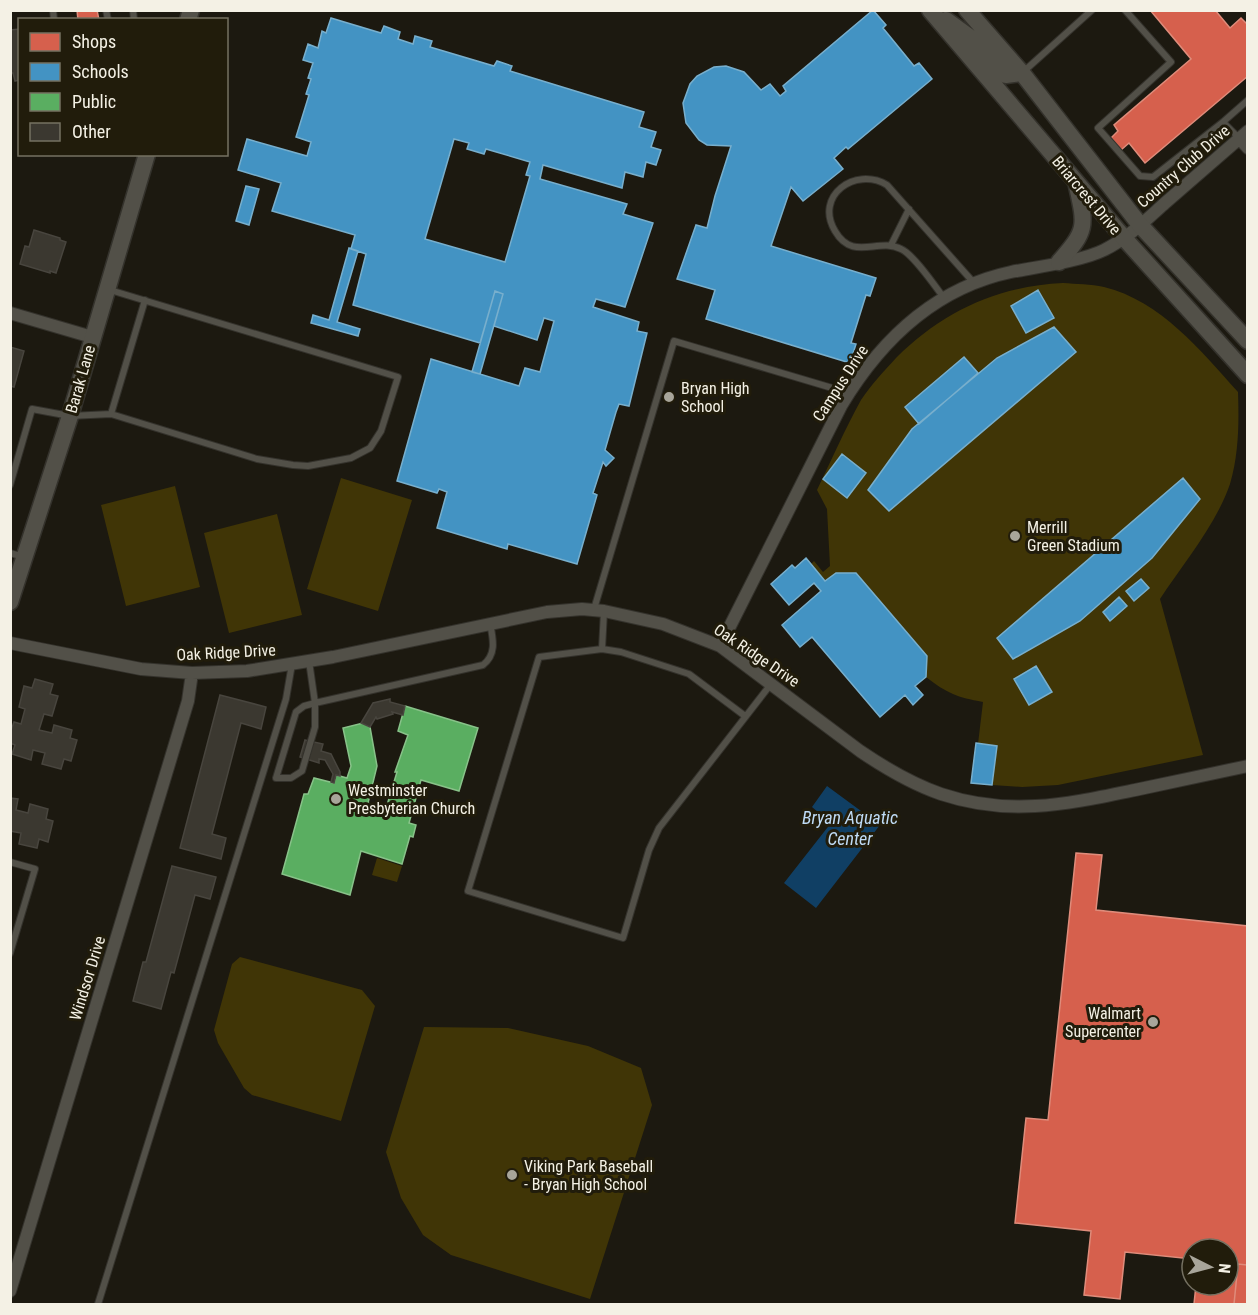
<svg xmlns="http://www.w3.org/2000/svg" width="1258" height="1315" viewBox="0 0 1258 1315" font-family="'Roboto Condensed',sans-serif">
<style>
.green{fill:#403506}
.water{fill:#103f64}
.shops{fill:#d6604d;stroke:#df8c7b;stroke-width:1.5}
.schools{fill:#4393c3;stroke:#78afcd;stroke-width:1.5;fill-rule:evenodd}
.public{fill:#5aae61;stroke:#88c289;stroke-width:1.5}
.building{fill:#3b3830;stroke:#48453e;stroke-width:1.5}
.lines{fill:none;stroke-linecap:round;stroke-linejoin:round}
.lane-casing{stroke:#34322c;stroke-width:8}
.street-casing{stroke:#34322c;stroke-width:14}
.secondary-casing{stroke:#34322c;stroke-width:19}
.lane{stroke:#525048;stroke-width:6}
.street{stroke:#525048;stroke-width:12}
.secondary{stroke:#525048;stroke-width:16}
.poi-dot{fill:#a8a59a;stroke:#211c0b;stroke-width:2}
.labels{text-anchor:middle;stroke-width:6;stroke-linejoin:round;paint-order:stroke}
.street-label{font-size:16px;fill:#f4f1e5;stroke:#211c0b}
.poi-label{font-size:16px;fill:#f4f1e5;stroke:#211c0b;text-anchor:start}
.water-label{font-size:18px;font-style:italic;fill:#bfdbf5;stroke:#211c0b}
</style>
<rect width="100%" height="100%" fill="#1c1910"/>
<!-- green -->
<path class="green" d="M 1063,283 C 1076,284 1091,284 1104,287 C 1161,301 1201,351 1238,392 C 1239,422 1239,454 1230,484 C 1216,525 1183,564 1160,599 L 1203,755 L 1058,785 L 1022,787 L 992,785 L 997,746 L 978,744 L 983,702 C 957,697 948,694 926,677 L 927,656 L 856,573 L 836,573 L 825,581 L 811,564 L 814,561 L 823,572 L 830,566 L 827,509 L 817,490 C 831,461 845,429 861,400 C 871,385 884,371 896,358 C 942,312 997,286 1063,283 Z
M 341,478 L 412,500 L 378,611 L 307,589 Z
M 175,486 L 200,587 L 126,606 L 101,505 Z
M 277,514 L 302,615 L 229,633 L 204,533 Z
M 377,858 L 402,866 L 397,882 L 372,875 Z
M 240,957 L 362,990 L 375,1006 L 341,1121 L 252,1095 L 244,1088 L 218,1043 L 214,1030 L 232,964 Z
M 424,1027 L 508,1028 L 588,1046 L 641,1068 L 652,1105 L 590,1299 L 451,1255 L 423,1235 L 401,1198 L 386,1152 Z"/>
<!-- water -->
<path class="water" d="M 827,786 L 880,825 L 816,908 L 784,883 L 831,823 L 812,807 Z"/>
<!-- shops -->
<path class="shops" d="M 77,10 L 97,10 L 99,20 L 78,20 Z
M 1150,10 L 1215,10 L 1230,28 L 1241,18 L 1248,25 L 1248,76 L 1145,163 L 1129,143 L 1121,150 L 1111,138 L 1118,131 L 1114,125 L 1191,59 Z
M 1076,853 L 1102,855 L 1096,910 L 1248,926 L 1248,1256 L 1247,1265 L 1238,1264 L 1234,1304 L 1194,1304 L 1196,1285 L 1228,1285 L 1228,1249 L 1192,1249 L 1192,1259 L 1125,1252 L 1120,1299 L 1084,1295 L 1091,1231 L 1015,1223 L 1026,1118 L 1048,1120 Z
M 1248,1256 L 1248,1304 L 1234,1304 L 1238,1264 L 1247,1265 Z"/>
<!-- schools -->
<path class="schools" d="M 873,10 L 886,25 L 883,28 L 914,66 L 919,63 L 932,79 L 848,149 L 846,147 L 834,158 L 843,169 L 803,201 L 791,187 L 771,246 L 876,278 L 870,296 L 866,295 L 851,343 L 856,344 L 850,363 L 706,319 L 715,290 L 677,279 L 696,225 L 707,228 L 715,196 L 731,146 L 707,145 L 699,140 L 686,123 L 683,103 L 690,84 L 697,76 L 714,67 L 726,66 L 744,72 L 761,90 L 770,84 L 780,96 L 786,91 L 783,86 Z
M 331,18 L 381,33 L 384,26 L 400,32 L 398,39 L 413,44 L 415,36 L 432,41 L 430,47 L 494,66 L 497,61 L 512,66 L 510,71 L 644,112 L 639,127 L 656,132 L 651,147 L 661,150 L 656,165 L 646,162 L 643,177 L 625,172 L 622,188 L 543,165 L 540,179 L 627,204 L 623,214 L 653,223 L 625,307 L 596,299 L 593,307 L 639,322 L 637,331 L 647,333 L 629,406 L 619,404 L 616,412 L 605,450 L 614,458 L 606,466 L 603,462 L 593,493 L 597,495 L 577,564 L 508,544 L 507,549 L 437,528 L 447,492 L 439,489 L 437,493 L 397,481 L 431,359 L 519,386 L 525,368 L 540,372 L 554,321 L 544,318 L 537,340 L 494,326 L 503,294 L 495,291 L 480,343 L 353,305 L 366,254 L 351,249 L 355,235 L 272,211 L 281,183 L 238,170 L 247,139 L 307,156 L 311,142 L 296,137 L 309,95 L 306,94 L 311,79 L 308,78 L 313,63 L 303,60 L 308,44 L 318,48 L 322,31 L 326,33 ZM 454,139 L 469,143 L 467,149 L 484,154 L 486,149 L 530,162 L 526,175 L 530,176 L 505,262 L 425,239 Z
M 246,186 L 259,189 L 249,225 L 236,221 Z
M 349,248 L 358,251 L 337,322 L 360,329 L 358,336 L 311,323 L 313,315 L 329,320 Z
M 1038,290 L 1054,318 L 1026,333 L 1011,306 Z
M 495,291 L 503,294 L 480,374 L 472,372 Z
M 1054,327 L 1076,352 L 889,511 L 868,490 L 912,429 L 997,358 Z
M 964,357 L 978,373 L 919,424 L 905,407 Z
M 842,454 L 866,473 L 847,498 L 823,479 Z
M 1183,478 L 1200,499 L 1152,558 L 1080,621 L 1013,659 L 997,638 Z
M 806,558 L 825,581 L 836,573 L 856,573 L 927,656 L 926,677 L 915,686 L 923,695 L 913,705 L 905,695 L 880,717 L 812,637 L 800,647 L 782,625 L 821,591 L 814,583 L 789,605 L 771,584 L 792,565 L 795,568 Z
M 1141,579 L 1149,588 L 1134,601 L 1126,591 Z
M 1119,597 L 1127,606 L 1110,621 L 1103,612 Z
M 1036,666 L 1052,692 L 1029,705 L 1014,679 Z
M 976,743 L 997,746 L 992,785 L 971,783 Z"/>
<!-- public -->
<path class="public" d="M 405,706 L 478,728 L 459,791 L 421,780 L 409,823 L 416,825 L 413,837 L 410,836 L 402,864 L 361,851 L 350,895 L 282,874 L 304,794 L 308,794 L 314,778 L 334,783 L 336,775 L 347,778 L 351,766 L 343,728 L 363,723 L 370,727 L 377,766 L 368,803 L 370,804 L 369,811 L 384,815 L 397,772 L 395,772 L 408,735 L 398,731 Z"/>
<!-- building -->
<path class="building" d="M 20,29 L 20,80 L 15,81 L 13,73 L 10,73 L 10,30 Z
M 34,230 L 60,238 L 60,240 L 66,242 L 56,273 L 50,271 L 50,273 L 20,264 L 25,246 L 29,247 Z
M 10,347 L 24,351 L 14,387 L 10,386 Z
M 35,679 L 53,684 L 50,694 L 58,696 L 52,716 L 44,714 L 39,730 L 52,733 L 54,725 L 72,730 L 70,738 L 77,740 L 71,761 L 64,759 L 61,769 L 42,764 L 45,753 L 33,750 L 31,760 L 12,754 L 15,745 L 10,743 L 10,733 L 14,722 L 21,724 L 25,709 L 19,707 L 24,686 L 32,688 Z
M 220,695 L 266,707 L 261,729 L 241,723 L 212,834 L 226,838 L 221,859 L 180,848 Z
M 390,699 L 390,702 L 405,706 L 403,715 L 392,712 L 393,714 L 377,719 L 376,717 L 370,727 L 361,723 L 373,703 Z
M 305,740 L 323,744 L 321,751 L 331,754 L 340,772 L 340,776 L 336,775 L 334,783 L 331,782 L 333,774 L 325,760 L 319,759 L 319,763 L 300,757 Z
M 10,798 L 18,799 L 16,810 L 28,813 L 30,804 L 48,809 L 46,819 L 53,821 L 48,842 L 39,839 L 37,848 L 19,844 L 21,833 L 10,831 Z
M 172,866 L 216,877 L 210,899 L 195,895 L 174,973 L 171,972 L 161,1009 L 133,1001 L 143,962 L 146,962 Z"/>
<g class="lines">
<!-- lane casing -->
<g class="lane-casing">
<path id="lane" d="M 53,10 L 54,20
M 106,10 L 108,20
M 133,10 L 134,20
M 1125,10 L 1171,62 L 1098,128 L 1140,176 L 1153,177 L 1223,122 L 1248,100
M 1022,73 L 1092,10
M 1223,122 L 1239,138
M 891,245 L 909,209
M 944,298 C 935,286 913,254 901,249 C 878,237 853,262 835,231 C 814,196 855,166 887,185 L 974,283
M 111,414 L 145,300
M 10,485 L 32,409 L 70,416 L 111,414 L 257,459 L 293,465 L 308,466 L 351,458 L 370,448 L 381,431 L 398,377 L 110,290
M 10,553 L 24,557
M 594,609 L 674,341 L 849,393
M 602,649 L 604,611
M 309,661 L 315,703 L 315,727 L 302,771 L 291,778 L 276,778 L 296,712 L 304,706 L 315,703 L 483,665 C 497,654 493,639 490,623
M 745,716 L 689,674 L 621,652 L 602,649 L 539,657 L 468,891 L 623,938 L 649,850 L 659,828 L 771,684
M 10,862 L 35,869 L 10,953
M 98,1304 L 286,699 L 292,664"/>
</g>
<!-- street casing -->
<g class="street-casing">
<path id="street" d="M 1239,138 L 1248,148
M 10,313 L 92,337
M 10,643 L 141,669 L 192,673 L 247,671 L 333,657 L 547,612 L 582,609 L 604,611 L 663,624 L 720,646 L 860,751 C 885,768 912,784 941,794 C 1010,817 1067,804 1135,790 C 1173,782 1210,774 1248,766
M 720,646 L 841,406 C 880,341 935,288 1011,272 C 1037,267 1082,261 1104,250 C 1127,239 1146,220 1165,203 C 1193,179 1220,155 1248,131
M 10,1291 L 188,701 L 192,673"/>
</g>
<!-- secondary casing -->
<g class="secondary-casing">
<path id="secondary" d="M 930,10 L 1124,238 L 1248,375
M 967,10 L 1022,73 L 1140,225 L 1248,341
M 188,20 L 191,10
M 946,20 L 975,41 L 1006,75 L 1022,73
M 1059,262 C 1087,230 1086,227 1077,186
M 10,602 L 70,416 L 147,154"/>
</g>
<!-- lane -->
<use href="#lane" class="lane"/>
<!-- street -->
<use href="#street" class="street"/>
<!-- secondary -->
<use href="#secondary" class="secondary"/>
</g>
<!-- markers -->
<g class="poi-dot">
<circle cx="669" cy="397" r="6"/>
<circle cx="1015" cy="536" r="6"/>
<circle cx="336" cy="799" r="6"/>
<circle cx="1153" cy="1022" r="6"/>
<circle cx="512" cy="1175" r="6"/>
</g>
<g class="labels">
<!-- street labels -->
<g class="street-label">
<text transform="translate(1183 166) rotate(-41)" y="6">Country Club Drive</text>
<text transform="translate(1087 195) rotate(50)" y="6">Briarcrest Drive</text>
<text transform="translate(80 379) rotate(-74)" y="6">Barak Lane</text>
<text transform="translate(840 383) rotate(-57)" y="6">Campus Drive</text>
<text transform="translate(226 652) rotate(-3)" y="6">Oak Ridge Drive</text>
<text transform="translate(757 655) rotate(34)" y="6">Oak Ridge Drive</text>
<text transform="translate(87 978) rotate(-73)" y="6">Windsor Drive</text>
</g>
<!-- poi labels -->
<g class="poi-label">
<text x="681" y="394">Bryan High<tspan x="681" dy="18">School</tspan></text>
<text x="1027" y="533">Merrill<tspan x="1027" dy="18">Green Stadium</tspan></text>
<text x="348" y="796">Westminster<tspan x="348" dy="18">Presbyterian Church</tspan></text>
<text x="1141" y="1019" text-anchor="end">Walmart<tspan x="1141" dy="18">Supercenter</tspan></text>
<text x="524" y="1172">Viking Park Baseball<tspan x="524" dy="18">- Bryan High School</tspan></text>
</g>
<!-- water labels -->
<g class="water-label">
<text x="850" y="824">Bryan Aquatic<tspan x="850" dy="21">Center</tspan></text>
</g>
</g>
<!-- border -->
<rect width="1258" height="1315" fill="none" stroke="#f4f1e5" stroke-width="24"/>
<!-- legend -->
<rect x="18" y="18" width="210" height="138" fill="#211c0b" stroke="#757162" stroke-width="1.5"/>
<rect x="30" y="33" width="30" height="18" fill="#d6604d" stroke="#757162" stroke-width="1.5"/>
<text x="72" y="48" font-size="18" fill="#f4f1e5">Shops</text>
<rect x="30" y="63" width="30" height="18" fill="#4393c3" stroke="#757162" stroke-width="1.5"/>
<text x="72" y="78" font-size="18" fill="#f4f1e5">Schools</text>
<rect x="30" y="93" width="30" height="18" fill="#5aae61" stroke="#757162" stroke-width="1.5"/>
<text x="72" y="108" font-size="18" fill="#f4f1e5">Public</text>
<rect x="30" y="123" width="30" height="18" fill="#3b3830" stroke="#757162" stroke-width="1.5"/>
<text x="72" y="138" font-size="18" fill="#f4f1e5">Other</text>
<!-- north arrow -->
<g transform="translate(1210 1267) rotate(96)"><circle r="28" fill="#211c0b" stroke="#757162" stroke-width="1.5"/>
<path d="M0-4.5L10 22L0 15L-10 22Z" fill="#a8a59a"/>
<text y="-9" font-size="16" font-weight="bold" text-anchor="middle" fill="#f4f1e5">N</text>
</g>
</svg>
